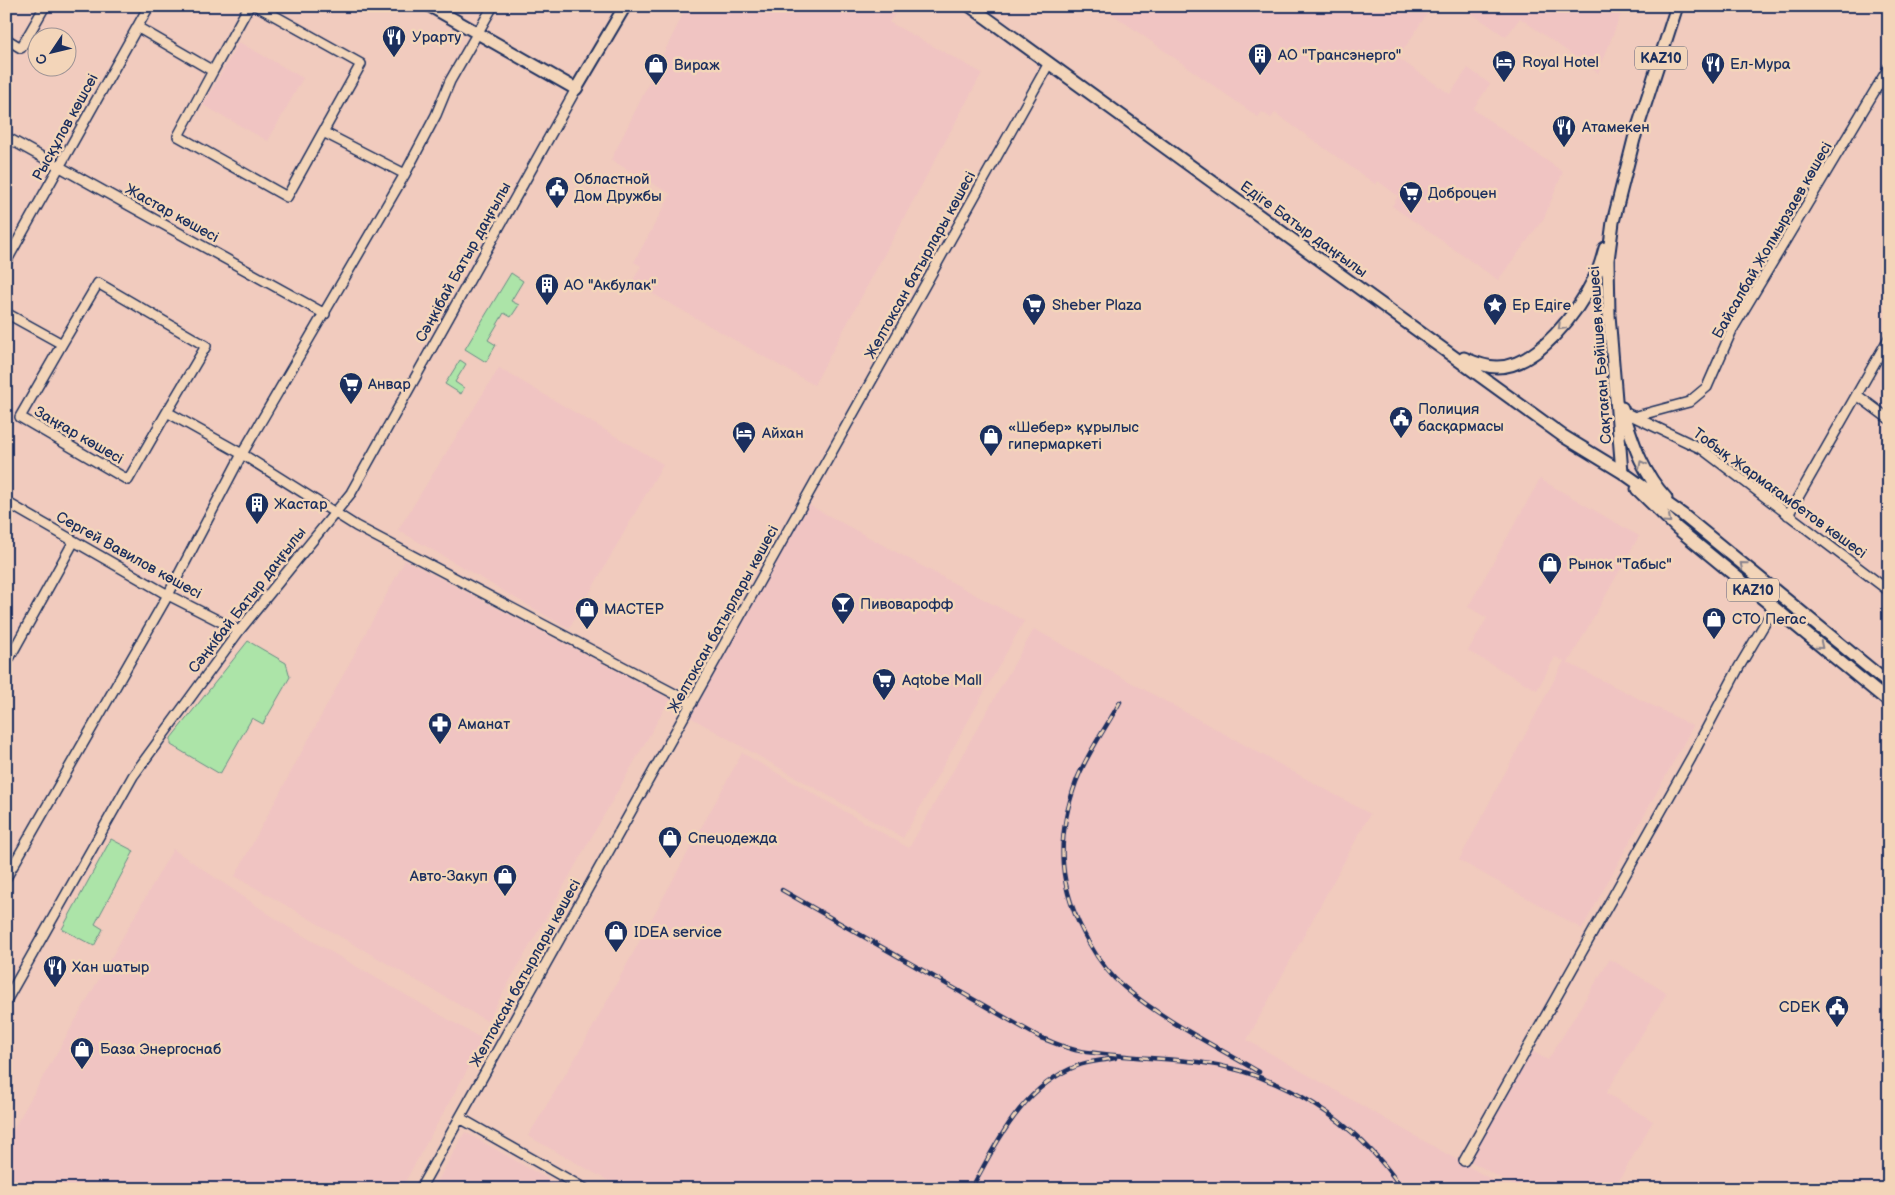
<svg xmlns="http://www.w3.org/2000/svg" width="1895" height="1195" viewBox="0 0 1895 1195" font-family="'Balsamiq Sans',sans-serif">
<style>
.built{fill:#f0c4c2}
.green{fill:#ace4a8;stroke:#648a83}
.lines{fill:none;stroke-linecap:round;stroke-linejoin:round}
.minor-casing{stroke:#1b2f5e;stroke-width:12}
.major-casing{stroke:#1b2f5e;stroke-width:15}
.minor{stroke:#f3d5b9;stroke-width:9}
.major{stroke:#f3d5b9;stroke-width:11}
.rail-casing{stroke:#1b2f5e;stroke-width:4.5}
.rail{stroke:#f3d5b9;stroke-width:2.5;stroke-dasharray:8;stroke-linecap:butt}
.oneway{stroke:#87828c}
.labels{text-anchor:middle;stroke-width:5;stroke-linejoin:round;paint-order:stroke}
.shield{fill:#f3d5b9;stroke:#5c6179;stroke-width:1}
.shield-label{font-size:14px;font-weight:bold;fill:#1b2f5e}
.poi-label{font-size:15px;fill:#1b2f5e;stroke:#f3d5b9;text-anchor:start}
.street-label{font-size:15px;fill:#1b2f5e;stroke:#f3d5b9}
</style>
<rect width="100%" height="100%" fill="#f1cbbe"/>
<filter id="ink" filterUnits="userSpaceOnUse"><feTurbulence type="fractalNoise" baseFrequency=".02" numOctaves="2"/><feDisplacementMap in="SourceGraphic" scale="10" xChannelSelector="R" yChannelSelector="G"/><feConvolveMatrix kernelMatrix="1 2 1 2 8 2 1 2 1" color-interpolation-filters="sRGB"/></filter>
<g filter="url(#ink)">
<!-- built -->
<path class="built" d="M 687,6 L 900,6 L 889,22 L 982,73 L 814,385 L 632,282 L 641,266 L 634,262 L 671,194 L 611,160 Z
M 1101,6 L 1432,6 L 1398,58 L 1450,94 L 1468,68 L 1490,84 L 1473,109 L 1563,172 L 1544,218 L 1498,280 L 1392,206 L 1398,196 L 1378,181 L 1375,184 L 1275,113 L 1271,118 L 1262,112 L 1258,117 Z
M 1461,6 L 1624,6 L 1598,73 L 1520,18 L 1506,37 Z
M 239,42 L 303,78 L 268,141 L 203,105 Z
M 499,368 L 663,464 L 569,629 L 398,530 Z
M 1540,479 L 1639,536 L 1568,663 L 1693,726 L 1582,929 L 1459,860 L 1564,661 L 1555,657 L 1537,690 L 1468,651 L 1487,618 L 1468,607 Z
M 807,504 L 1024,621 L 903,838 L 690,717 Z
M 405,560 L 670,699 L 487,1021 L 235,876 Z
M 1034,629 L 1370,814 L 1247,1040 L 1508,1189 L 623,1189 L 528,1136 L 583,1045 L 742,753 L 909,848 Z
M 173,849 L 288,927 L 484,1040 L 401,1189 L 6,1189 L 6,1142 Z
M 1610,959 L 1667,993 L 1606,1093 L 1653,1121 L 1614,1189 L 1520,1189 L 1467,1159 L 1530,1050 L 1548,1060 Z
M 465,1132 L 565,1189 L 433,1189 Z"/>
<!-- green -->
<path class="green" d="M 511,273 L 523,281 L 511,301 L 519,305 L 511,317 L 504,313 L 488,340 L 496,345 L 486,362 L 465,349 Z
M 460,360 L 466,364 L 455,382 L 464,388 L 461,394 L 445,384 Z
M 248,641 L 286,663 L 290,677 L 263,724 L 252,718 L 220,774 L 171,745 L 171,738 Z
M 111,839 L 134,851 L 95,924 L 103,929 L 94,946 L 62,929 Z"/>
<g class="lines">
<!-- minor casing -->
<g class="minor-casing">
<path id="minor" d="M 257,6 L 361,64 L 323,132
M 137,27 L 213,71 L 249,6
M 6,39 L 21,48 L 45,6
M 213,71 L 178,136 L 287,197 L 323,132 L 405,174
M 6,137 L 325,314
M 6,262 L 149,6
M 6,313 L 62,344 L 98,283 L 206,346 L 167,412
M 62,344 L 20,417 L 128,480 L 167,412 L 242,454 L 356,526 L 692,703
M 1857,395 L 1889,419
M 1624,412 L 1702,449 L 1889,591
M 1637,416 L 1689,402 L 1707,387 L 1732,330 L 1889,67
M 6,502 L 168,595 L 239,631
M 1788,515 L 1889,338
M 6,664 L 74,541
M 6,878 L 168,595 L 242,454 L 405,174 L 436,115 L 450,81 L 493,6
M 6,1001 L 133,776 L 239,631 L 351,493 L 576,89
M 460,1118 L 585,1189
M 1464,1161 L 1691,758 L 1739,667 L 1774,608
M 420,1189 L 1049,63"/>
</g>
<!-- major casing -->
<g class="major-casing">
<path id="major" d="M 430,6 L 576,89 L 625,6
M 970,6 L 1563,436 L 1622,472 L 1683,515 L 1889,684
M 1464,358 C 1473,362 1486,367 1497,367 C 1538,367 1579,310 1595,277 C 1600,268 1602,258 1605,248
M 1622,408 C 1633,442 1641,471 1666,498
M 1622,472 L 1609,315 L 1608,260 L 1613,222 L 1634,139 L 1677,6
M 1637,489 L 1677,528 L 1889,702"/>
</g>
<!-- minor -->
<use href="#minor" class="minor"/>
<!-- major -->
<use href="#major" class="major"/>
<!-- rail casing -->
<g class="rail-casing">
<path id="rail" d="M 1120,702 C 1106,728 1086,755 1076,782 C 1055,841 1058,888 1089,943 C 1098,959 1109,975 1124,987 C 1164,1021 1214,1045 1259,1072
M 782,890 L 1041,1038 C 1053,1042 1067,1049 1080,1051 C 1119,1057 1159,1058 1198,1062 C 1279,1072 1357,1121 1402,1189
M 971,1189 C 998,1141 1022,1087 1077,1066 C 1088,1061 1103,1061 1115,1058"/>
</g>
<!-- rail -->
<use href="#rail" class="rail"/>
</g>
<!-- one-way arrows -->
<defs><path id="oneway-chevron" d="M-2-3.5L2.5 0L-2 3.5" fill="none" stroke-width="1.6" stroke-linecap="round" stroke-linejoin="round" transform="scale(1.25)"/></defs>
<g class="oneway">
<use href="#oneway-chevron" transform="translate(1561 327) rotate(135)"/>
<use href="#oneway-chevron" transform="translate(1642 464) rotate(-118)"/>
<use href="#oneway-chevron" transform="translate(1668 520) rotate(42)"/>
<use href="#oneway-chevron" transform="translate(1743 565) rotate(-141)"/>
<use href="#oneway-chevron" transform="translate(1820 646) rotate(39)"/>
</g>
</g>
<!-- icons -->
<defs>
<g id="restaurant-pin" transform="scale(1.25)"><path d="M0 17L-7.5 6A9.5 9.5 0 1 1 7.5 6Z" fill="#1b2f5e" stroke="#f3d5b9"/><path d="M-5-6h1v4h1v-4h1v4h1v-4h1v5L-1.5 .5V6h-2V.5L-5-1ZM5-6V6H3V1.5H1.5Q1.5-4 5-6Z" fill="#fff"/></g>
<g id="building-pin" transform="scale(1.25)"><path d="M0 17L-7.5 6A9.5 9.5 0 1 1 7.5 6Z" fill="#1b2f5e" stroke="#f3d5b9"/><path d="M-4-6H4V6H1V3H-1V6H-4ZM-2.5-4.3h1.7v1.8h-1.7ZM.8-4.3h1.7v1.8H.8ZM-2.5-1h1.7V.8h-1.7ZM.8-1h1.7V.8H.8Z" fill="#fff"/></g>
<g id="hotel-pin" transform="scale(1.25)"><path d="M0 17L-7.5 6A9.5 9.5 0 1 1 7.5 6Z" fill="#1b2f5e" stroke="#f3d5b9"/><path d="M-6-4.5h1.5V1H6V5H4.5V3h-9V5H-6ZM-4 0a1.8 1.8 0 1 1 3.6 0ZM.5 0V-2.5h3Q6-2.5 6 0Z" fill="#fff"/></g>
<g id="shop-pin" transform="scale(1.25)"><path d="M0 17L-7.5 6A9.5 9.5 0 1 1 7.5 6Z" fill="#1b2f5e" stroke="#f3d5b9"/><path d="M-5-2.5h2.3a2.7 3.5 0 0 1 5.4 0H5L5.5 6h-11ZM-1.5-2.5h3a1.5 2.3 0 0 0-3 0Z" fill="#fff"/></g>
<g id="civic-pin" transform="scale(1.25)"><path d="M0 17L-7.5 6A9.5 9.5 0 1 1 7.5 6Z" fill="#1b2f5e" stroke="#f3d5b9"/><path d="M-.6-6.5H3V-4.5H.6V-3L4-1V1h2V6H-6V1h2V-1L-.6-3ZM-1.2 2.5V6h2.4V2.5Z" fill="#fff"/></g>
<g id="supermarket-pin" transform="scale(1.25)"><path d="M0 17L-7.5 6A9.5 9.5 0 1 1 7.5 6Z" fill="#1b2f5e" stroke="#f3d5b9"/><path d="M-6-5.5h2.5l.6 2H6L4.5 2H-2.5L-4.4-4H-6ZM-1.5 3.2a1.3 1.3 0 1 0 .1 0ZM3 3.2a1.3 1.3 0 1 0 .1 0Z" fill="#fff"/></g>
<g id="sight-pin" transform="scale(1.25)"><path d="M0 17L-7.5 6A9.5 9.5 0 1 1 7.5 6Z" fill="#1b2f5e" stroke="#f3d5b9"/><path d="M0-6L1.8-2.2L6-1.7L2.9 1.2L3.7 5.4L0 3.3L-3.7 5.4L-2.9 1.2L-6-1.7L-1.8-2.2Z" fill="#fff"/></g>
<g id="bar-pin" transform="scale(1.25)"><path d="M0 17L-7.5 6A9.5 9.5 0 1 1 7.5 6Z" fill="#1b2f5e" stroke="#f3d5b9"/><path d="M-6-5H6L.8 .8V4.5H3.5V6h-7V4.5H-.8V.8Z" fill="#fff"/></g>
<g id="pharmacy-pin" transform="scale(1.25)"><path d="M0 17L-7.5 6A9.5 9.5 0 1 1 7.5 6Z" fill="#1b2f5e" stroke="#f3d5b9"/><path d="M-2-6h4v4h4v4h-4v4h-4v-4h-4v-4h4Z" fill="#fff"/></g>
</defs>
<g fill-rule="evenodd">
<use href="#restaurant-pin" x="394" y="37"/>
<use href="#building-pin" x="1260" y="55"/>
<use href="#hotel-pin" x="1504" y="62"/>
<use href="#restaurant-pin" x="1713" y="64"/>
<use href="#shop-pin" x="656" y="65"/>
<use href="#restaurant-pin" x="1564" y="127"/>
<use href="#civic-pin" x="557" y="188"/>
<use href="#supermarket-pin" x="1411" y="193"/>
<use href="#building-pin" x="547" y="285"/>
<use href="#supermarket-pin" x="1034" y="305"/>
<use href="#sight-pin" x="1495" y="305"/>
<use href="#supermarket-pin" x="351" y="384"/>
<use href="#civic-pin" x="1401" y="418"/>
<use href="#hotel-pin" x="744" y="433"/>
<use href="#shop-pin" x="991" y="436"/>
<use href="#building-pin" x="257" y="504"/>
<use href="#shop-pin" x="1550" y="564"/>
<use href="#bar-pin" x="843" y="604"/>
<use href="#shop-pin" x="587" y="609"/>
<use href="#shop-pin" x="1714" y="619"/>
<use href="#supermarket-pin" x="884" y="680"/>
<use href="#pharmacy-pin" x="440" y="724"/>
<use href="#shop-pin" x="670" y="838"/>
<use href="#shop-pin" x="505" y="876"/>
<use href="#shop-pin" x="616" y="932"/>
<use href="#restaurant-pin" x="55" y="967"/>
<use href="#civic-pin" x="1837" y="1007"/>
<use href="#shop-pin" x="82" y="1049"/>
</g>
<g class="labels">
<!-- shield labels -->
<g class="shield">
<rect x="1635" y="46.5" width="52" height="23" rx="4"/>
<rect x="1727" y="578.5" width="52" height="23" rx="4"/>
</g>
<g class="shield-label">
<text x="1661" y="63">KAZ10</text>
<text x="1753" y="595">KAZ10</text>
</g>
<!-- poi labels -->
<g class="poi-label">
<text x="412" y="42">Урарту</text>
<text x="1278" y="60">АО "Трансэнерго"</text>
<text x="1522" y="67">Royal Hotel</text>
<text x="1730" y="69">Ел-Мура</text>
<text x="674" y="70">Вираж</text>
<text x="1582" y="132">Атамекен</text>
<text x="574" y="184">Областной<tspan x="574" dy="17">Дом Дружбы</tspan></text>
<text x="1428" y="198">Доброцен</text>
<text x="564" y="290">АО "Акбулак"</text>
<text x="1052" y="310">Sheber Plaza</text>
<text x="1512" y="310">Ер Едіге</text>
<text x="368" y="389">Анвар</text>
<text x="1418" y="414">Полиция<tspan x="1418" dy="17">басқармасы</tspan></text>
<text x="1008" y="432">«Шебер» құрылыс<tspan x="1008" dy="17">гипермаркеті</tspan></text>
<text x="762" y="438">Айхан</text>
<text x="274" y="509">Жастар</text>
<text x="1568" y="569">Рынок "Табыс"</text>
<text x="860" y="609">Пивоварофф</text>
<text x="604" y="614">МАСТЕР</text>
<text x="1732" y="624">СТО Пегас</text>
<text x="902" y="685">Aqtobe Mall</text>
<text x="458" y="729">Аманат</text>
<text x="688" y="843">Спецодежда</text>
<text x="488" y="881" text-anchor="end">Авто-Закуп</text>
<text x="634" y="937">IDEA service</text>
<text x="72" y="972">Хан шатыр</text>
<text x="1820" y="1012" text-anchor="end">CDEK</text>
<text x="100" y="1054">База Энергоснаб</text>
</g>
<!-- street labels -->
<g class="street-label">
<text transform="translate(65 127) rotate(-61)" y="5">Рысқұлов көшсеі</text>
<text transform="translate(172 213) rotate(29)" y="5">Жастар көшесі</text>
<text transform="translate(1304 229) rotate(36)" y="5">Едіге Батыр даңғылы</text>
<text transform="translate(1772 240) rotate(-60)" y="5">Байсалбай Жолмырзаев көшесі</text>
<text transform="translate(463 262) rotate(-61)" y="5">Сәңкібай Батыр даңғылы</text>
<text transform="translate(920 265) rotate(-61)" y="5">Желтоксан батырлары көшесі</text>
<text transform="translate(1600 355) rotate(-94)" y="5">Сақтаған Бәйішев көшесі</text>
<text transform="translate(79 435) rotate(30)" y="5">Заңғар көшесі</text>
<text transform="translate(1780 493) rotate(36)" y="5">Тобық Жармағамбетов көшесі</text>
<text transform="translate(129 555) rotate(29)" y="5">Сергей Вавилов көшесі</text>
<text transform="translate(247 600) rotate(-52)" y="5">Сәңкібай Батыр даңғылы</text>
<text transform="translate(723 619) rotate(-61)" y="5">Желтоксан батырлары көшесі</text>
<text transform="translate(525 973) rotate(-61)" y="5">Желтоксан батырлары көшесі</text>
</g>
</g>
<!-- margin -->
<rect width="1895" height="1195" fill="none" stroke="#f3d5b9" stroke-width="25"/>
<rect x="12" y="12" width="1870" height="1170" fill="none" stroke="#1b2f5e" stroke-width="2" filter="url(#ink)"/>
<!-- north arrow -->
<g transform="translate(52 52) rotate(235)"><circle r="24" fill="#f3d5b9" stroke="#9d9395"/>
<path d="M0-4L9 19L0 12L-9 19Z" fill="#1b2f5e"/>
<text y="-8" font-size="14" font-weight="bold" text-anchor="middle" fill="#1b2f5e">С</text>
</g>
</svg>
